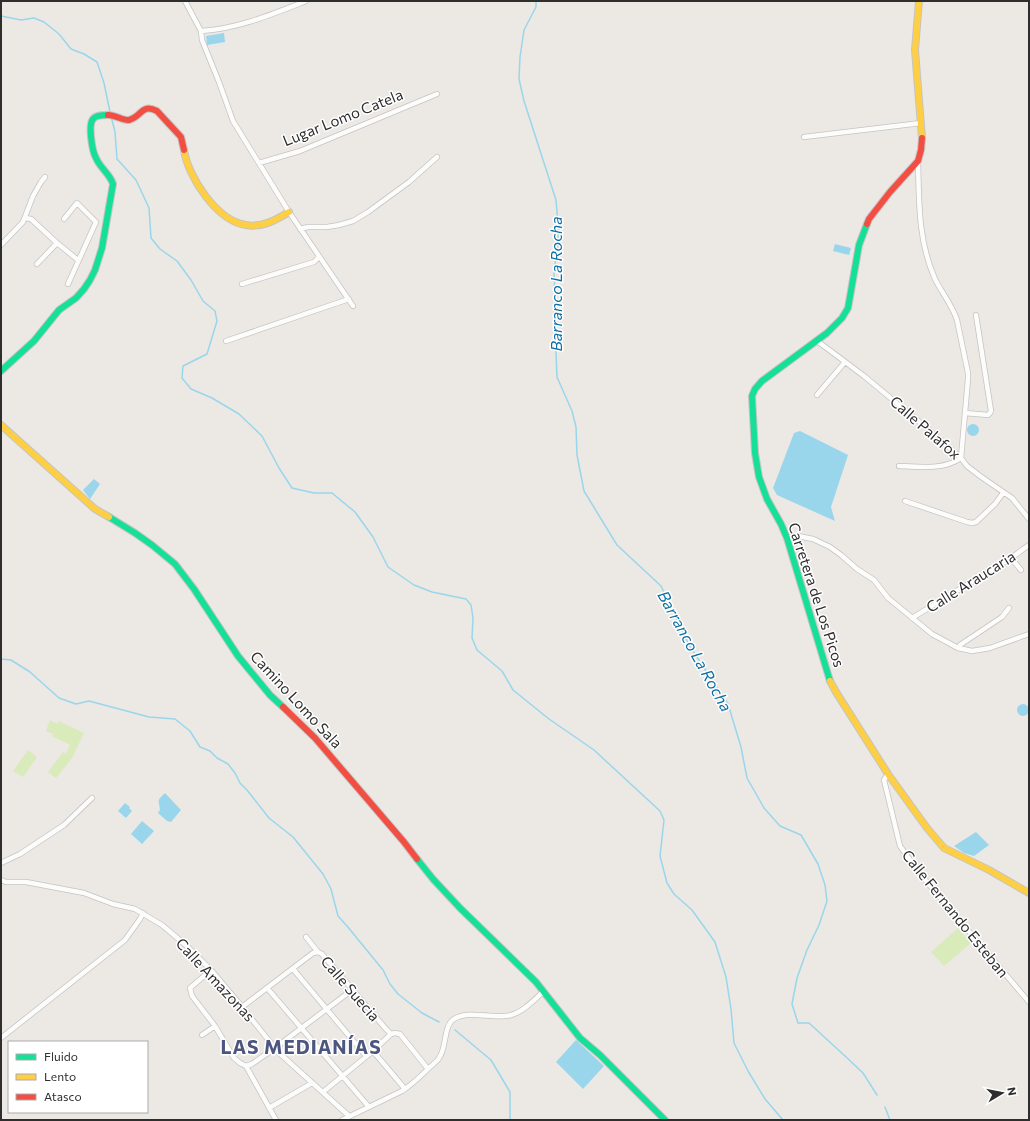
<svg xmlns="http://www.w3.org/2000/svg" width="1030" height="1121" viewBox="0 0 1030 1121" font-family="Commissioner,sans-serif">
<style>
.pitch{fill:#d9eabb}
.water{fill:#99d6ec}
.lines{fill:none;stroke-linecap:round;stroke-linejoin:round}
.stream{stroke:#99d6ec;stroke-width:1.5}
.street-casing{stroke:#c5c4c5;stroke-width:6}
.fast-casing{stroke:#c5c4c5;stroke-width:8}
.slow-casing{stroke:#c5c4c5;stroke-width:8}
.jam-casing{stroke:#c5c4c5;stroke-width:8}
.street{stroke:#fcfcfb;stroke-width:4.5}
.fast{stroke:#16e098;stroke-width:6}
.slow{stroke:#ffcf43;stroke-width:6}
.jam{stroke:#f24e42;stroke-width:6}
.labels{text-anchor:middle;stroke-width:3;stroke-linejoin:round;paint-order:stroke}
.street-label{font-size:15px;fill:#2e2e2e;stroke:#fff}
.water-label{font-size:16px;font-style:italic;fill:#0d6fa3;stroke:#fff}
.district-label{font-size:19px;font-weight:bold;letter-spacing:1px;fill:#4d5680;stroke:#fff}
</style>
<rect width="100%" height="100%" fill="#ece8e4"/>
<!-- pitch -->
<path class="pitch" d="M 50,720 L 58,724 L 59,721 L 84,733 L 72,758 L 56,778 L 48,772 L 63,752 L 66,754 L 70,745 L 52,736 L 53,734 L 46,731 Z
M 28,750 L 37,757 L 23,777 L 13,771 Z
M 958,928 L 971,943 L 944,966 L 931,952 Z"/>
<!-- water -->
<path class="water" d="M 224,33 L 225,42 L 207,45 L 206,36 Z
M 835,244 L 851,248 L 849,255 L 833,251 Z
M967 430a6 6 0 1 1 12 0a6 6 0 1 1-12 0Z
M 800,431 L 848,455 L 831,507 L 835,521 L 777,495 L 773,488 L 794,433 Z
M 94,479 L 100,484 L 90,499 L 83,490 Z
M1017 710a6 6 0 1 1 12 0a6 6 0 1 1-12 0Z
M 165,793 L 181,810 L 171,822 L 167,821 L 158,813 L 160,810 C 159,799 156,802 165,793 Z
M 125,803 L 130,807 L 129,808 L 132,811 L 126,818 L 118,811 Z
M 142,821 L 154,831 L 142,844 L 131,834 Z
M 976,832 L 989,845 L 974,856 L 964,853 L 954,846 Z
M 576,1040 L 604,1066 L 583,1089 L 556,1062 Z"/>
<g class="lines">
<!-- stream -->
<path class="stream" d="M 536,1 L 536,7 L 524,30 L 520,57 L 519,79 L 524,101 L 556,200 L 558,224 L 558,245 L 554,271 L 555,297 L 554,316 L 556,353 L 557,377 L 572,411 L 576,427 L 577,455 L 584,491 L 617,545 L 661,586 L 689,645 L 728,704 L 741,747 L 747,778 L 764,808 L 780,826 L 801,835 L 818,864 L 825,885 L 827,901 L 819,925 L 807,950 L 797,978 L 792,1004 L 798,1023 L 809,1023 L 845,1056 L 863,1073 L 877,1095
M 1,16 L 21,20 L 34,18 L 44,22 L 59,34 L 71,49 L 84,54 L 97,62 L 104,83 L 110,112
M 111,116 L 115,132 L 117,159 L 136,180 L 149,208 L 151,238 L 160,249 L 177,261 L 191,280 L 203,301 L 215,311 L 217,321 L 207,354 L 183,366 L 182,378 L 191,389 L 212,398 L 239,414 L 262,436 L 279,468 L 292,488 L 314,493 L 332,493 L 355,512 L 373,537 L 388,567 L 414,585 L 432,592 L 466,599 L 471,605 L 473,618 L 472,638 L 477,650 L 502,671 L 513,690 L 549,719 L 594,750 L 660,811 L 664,820 L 660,856 L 667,883 L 674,894 L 692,910 L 715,942 L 726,977 L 731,1009 L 734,1043 L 748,1071 L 765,1099 L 783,1120
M 1,659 L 11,660 L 30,672 L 59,698 L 76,704 L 89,701 L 149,717 L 175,719 L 190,731 L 200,747 L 210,751 L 217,758 L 228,764 L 235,773 L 240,783 L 247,790 L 269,818 L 293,837 L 323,874 L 331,889 L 338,916 L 347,926 L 383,970 L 390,984 L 398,994 L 422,1013 L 439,1022
M 455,1030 L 491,1060 L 510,1092 L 510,1120
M 885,1107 L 890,1120"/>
<!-- street casing -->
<g class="street-casing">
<path id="street" d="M 185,1 L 201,31 L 202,40 L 219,82 L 233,121 L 289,212 L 353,306
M 201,31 C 237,29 273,14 306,1
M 804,137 L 921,123
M 918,161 C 919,201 918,241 935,279 C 942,293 952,305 957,320 L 968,373 L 968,379 L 961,458
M 259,163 L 300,151 L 437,94
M 25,218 L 31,219 L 57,243 L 78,260
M 64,219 L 77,203 L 96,222 L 68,284
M 300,229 L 308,227 L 327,227 L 339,225 L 353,221 L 368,212 L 409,182 L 437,157
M 1,245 L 23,222 L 33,196 L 41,182 L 45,177
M 37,264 L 57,243
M 242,284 L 314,262 L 319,257
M 226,341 L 349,299
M 817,341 L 828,349 L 864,376 L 935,435 L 961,458 L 967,466 L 980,476 L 1012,498 L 1029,519
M 817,395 L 845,362
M 965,413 L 988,415 L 990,413 L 991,411 L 976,315
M 899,466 C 919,467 944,470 961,458
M 905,501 L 967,522 L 972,523 L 976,522 L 995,504 L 1003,493
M 787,538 L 798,536 L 813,539 L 830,547 L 841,555 L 857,569 L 874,580 L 888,598 L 932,634 L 958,648 L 972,651 L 990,648 L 1029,634
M 1011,558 L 1021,570
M 912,618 L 1011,558 L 1029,545
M 958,648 L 960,645 L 1002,617 L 1009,608
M 888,774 L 884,780 L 900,846 L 921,875 L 1029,1002
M 1,863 L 20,854 L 64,825 L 92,798
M 1,880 L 6,882 L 26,882 L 84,893 L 113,904 L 135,909 L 162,925 L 188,947 L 211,970 L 242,1007 L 278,1052 L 349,1116
M 306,937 L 318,952 L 322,954 L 386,1029 L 391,1034 L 395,1033 L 400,1034 L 428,1069
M 293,969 L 366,1056
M 211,970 L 190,988 L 192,996 L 215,1026 L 234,1058 L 240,1063 L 246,1066
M 268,989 L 369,1107
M 242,1007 L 313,953 L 318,952
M 202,1035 L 215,1026
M 1,1038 L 125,940 L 140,919 L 143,913
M 373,1051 L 405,1089
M 246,1066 L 252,1064 L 275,1048 L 352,990
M 246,1066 L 276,1120
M 323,1092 L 373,1051 L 391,1034
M 269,1108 L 312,1083
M 342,1120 L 402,1091 C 413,1084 421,1076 430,1067 C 433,1064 437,1062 439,1058 C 447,1048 443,1026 454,1019 C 469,1009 494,1020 511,1015 C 523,1012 534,1000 543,992"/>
</g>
<!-- fast casing -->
<g class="fast-casing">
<path id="fast" d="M 1,371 L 34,341 L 59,310 L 76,298 L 84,289 L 90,280 L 95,270 L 102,248 L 113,184 C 110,174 100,168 96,158 C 92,151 88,125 93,119 C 96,115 103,115 108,115
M 109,517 L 135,533 L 152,545 L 175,564 L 194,589 L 238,656 L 270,695 L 283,707
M 830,681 L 787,538 L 781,524 L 767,499 L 759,477 L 755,453 L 752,396 L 755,389 L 762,381 L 827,333 L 842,318 L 848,308 L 859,245 L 867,224
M 417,859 L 433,879 L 460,908 L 536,982 L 580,1038 L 600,1055 L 665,1120"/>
</g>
<!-- slow casing -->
<g class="slow-casing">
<path id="slow" d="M 919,1 L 915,50 L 922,138
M 184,150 C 188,177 217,221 246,225 C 262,228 276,220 289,212
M 1,425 L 95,509 L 109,517
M 830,681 L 836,692 L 888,774 L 927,828 L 944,848 L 989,870 L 1029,893"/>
</g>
<!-- jam casing -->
<g class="jam-casing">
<path id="jam" d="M 108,115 C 116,115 123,121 129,120 C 142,117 141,103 157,111 L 181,137 L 184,150
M 867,224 L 869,219 L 890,192 L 918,161 L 921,150 L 922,138
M 283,707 L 315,738 L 404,842 L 417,859"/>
</g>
<!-- street -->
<use href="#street" class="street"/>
<!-- fast -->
<use href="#fast" class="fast"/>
<!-- slow -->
<use href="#slow" class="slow"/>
<!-- jam -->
<use href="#jam" class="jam"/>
</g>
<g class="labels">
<!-- street labels -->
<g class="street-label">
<text transform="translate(343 118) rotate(-22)" y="5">Lugar Lomo Catela</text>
<text transform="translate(925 428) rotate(41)" y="5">Calle Palafox</text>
<text transform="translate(971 582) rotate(-32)" y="5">Calle Araucaria</text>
<text transform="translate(816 595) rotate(72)" y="5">Carretera de Los Picos</text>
<text transform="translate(296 700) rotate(47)" y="5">Camino Lomo Sala</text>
<text transform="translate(955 914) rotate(51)" y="5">Calle Fernando Esteban</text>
<text transform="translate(215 980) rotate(47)" y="5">Calle Amazonas</text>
<text transform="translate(350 989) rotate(49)" y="5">Calle Suecia</text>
</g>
<!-- water labels -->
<g class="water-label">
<text transform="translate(556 284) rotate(-90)" y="6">Barranco La Rocha</text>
<text transform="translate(695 651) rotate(61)" y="6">Barranco La Rocha</text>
</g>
<!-- district labels -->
<g class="district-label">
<text x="301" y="1054">LAS MEDIANÍAS</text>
</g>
</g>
<!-- border -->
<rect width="1030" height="1121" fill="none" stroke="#2e2e2e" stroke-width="4"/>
<!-- legend -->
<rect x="8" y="1041" width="140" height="72" fill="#ffffff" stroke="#ababab"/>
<rect x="16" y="1054" width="20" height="6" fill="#16e098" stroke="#ababab"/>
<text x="44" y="1061" font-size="12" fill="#2e2e2e">Fluido</text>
<rect x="16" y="1074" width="20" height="6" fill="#ffcf43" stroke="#ababab"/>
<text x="44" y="1081" font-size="12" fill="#2e2e2e">Lento</text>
<rect x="16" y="1094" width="20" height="6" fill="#f24e42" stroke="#ababab"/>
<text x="44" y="1101" font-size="12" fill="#2e2e2e">Atasco</text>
<!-- north arrow -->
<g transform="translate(1002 1093) rotate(80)" stroke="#ffffff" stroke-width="3" paint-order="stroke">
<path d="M0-3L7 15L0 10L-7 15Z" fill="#2e2e2e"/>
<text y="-6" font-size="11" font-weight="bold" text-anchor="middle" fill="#2e2e2e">N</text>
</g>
</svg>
